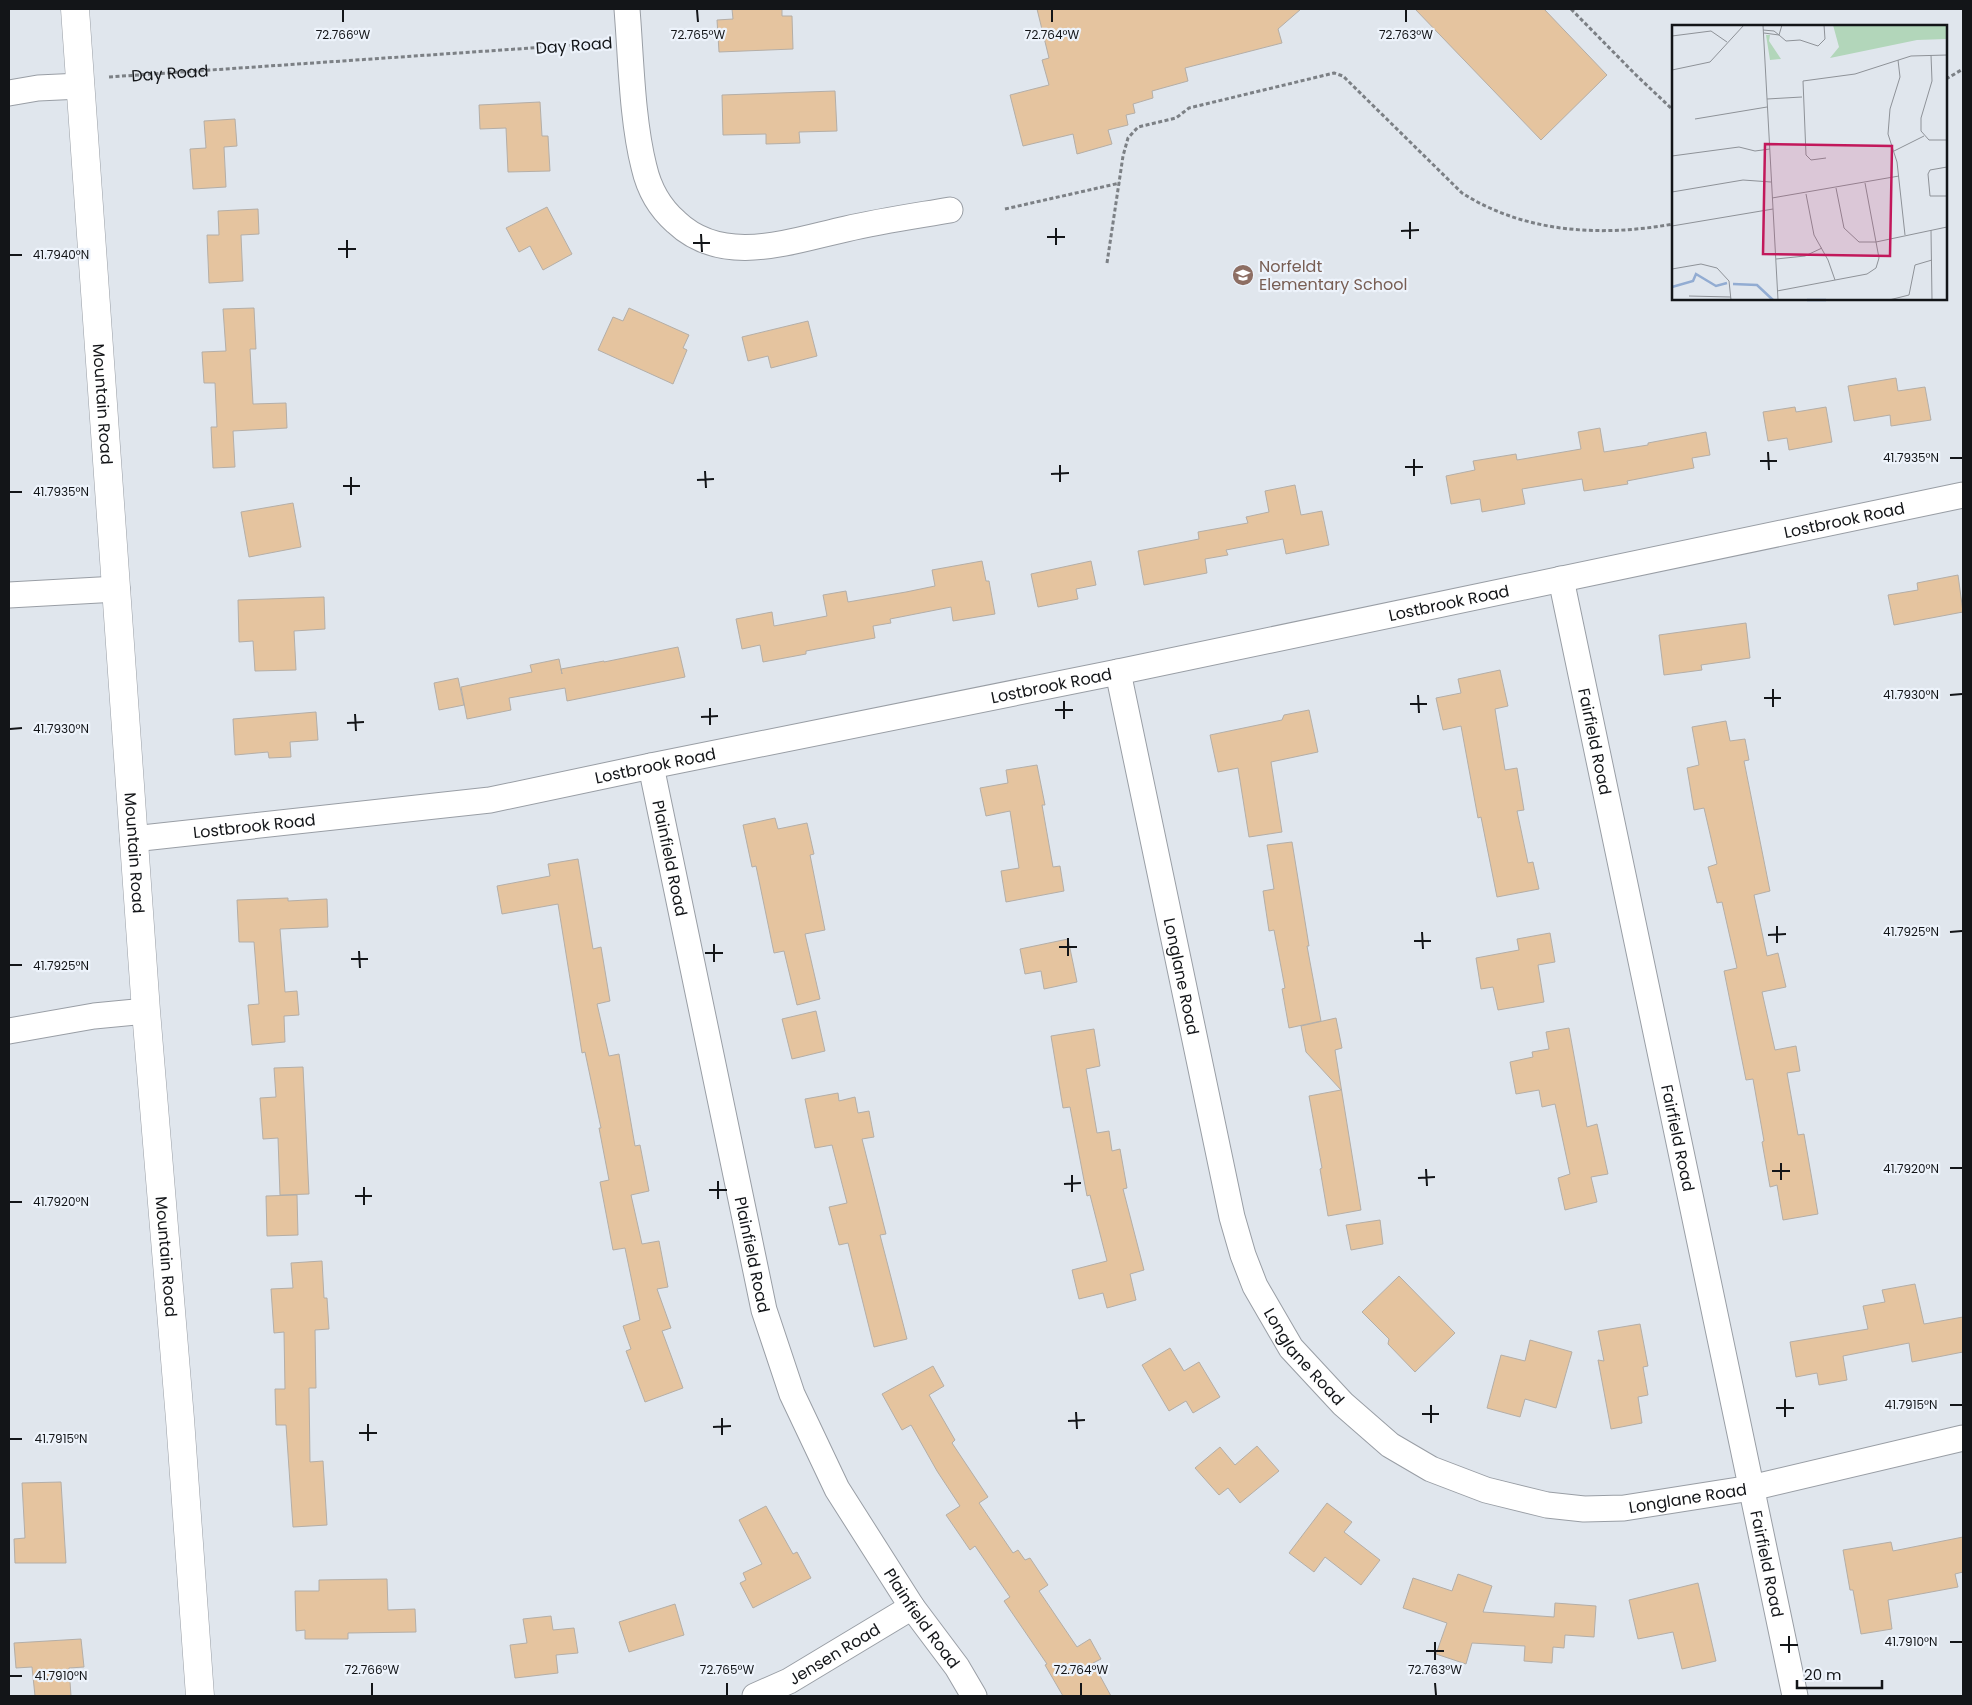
<svg xmlns="http://www.w3.org/2000/svg" width="1972" height="1705" viewBox="0 0 1972 1705" font-family="Poppins,sans-serif">
<style>
.building{fill:#e5c49f;stroke:#b4aea7}
.lines{fill:none;stroke-linecap:round;stroke-linejoin:round}
.minor-casing{stroke:#999ea5;stroke-width:27}
.secondary-casing{stroke:#999ea5;stroke-width:29}
.path{stroke:#7c8085;stroke-width:3;stroke-dasharray:4 2.5;stroke-linecap:butt}
.minor{stroke:#fff;stroke-width:25}
.secondary{stroke:#fff;stroke-width:28}
.ticks{fill:none;stroke:#131518;stroke-width:2}
.labels{text-anchor:middle;stroke-width:4.5;stroke-linejoin:round;paint-order:stroke}
.street-label{font-size:16px;fill:#131518;stroke:#edf3fb}
.education-label{font-size:16px;fill:#785e54;stroke:#edf3fb;text-anchor:start}
.inset-river{fill:none;stroke:#92acd2;stroke-width:2.5}
.inset-road{fill:none;stroke:#8e9298;stroke-width:1}
.view{fill:#c2185b;fill-opacity:0.15;stroke:#c2185b;stroke-width:2.5}
.inset-edge{fill:none;stroke:#131518;stroke-width:2.5}
.ticks-label{font-size:12px;text-anchor:middle;fill:#131518;stroke:#edf3fb;stroke-width:4.5;stroke-linejoin:round;paint-order:stroke}
</style>
<rect width="100%" height="100%" fill="#e0e6ed"/>
<!-- building -->
<path class="building" d="M 732,9 L 782,9 L 782,16 L 792,16 L 793,49 L 719,52 L 717,20 L 733,19 Z
M 1037,9 L 1301,9 L 1278,29 L 1282,43 L 1185,68 L 1188,81 L 1152,91 L 1153,98 L 1133,104 L 1135,113 L 1126,115 L 1128,125 L 1108,130 L 1112,144 L 1077,154 L 1073,134 L 1023,146 L 1010,95 L 1049,85 L 1042,60 L 1049,58 Z
M 1415,9 L 1544,9 L 1607,75 L 1541,140 Z
M 835,91 L 837,131 L 799,132 L 800,143 L 766,144 L 766,134 L 723,135 L 722,95 Z
M 540,102 L 542,136 L 548,136 L 550,171 L 508,172 L 506,128 L 480,129 L 479,105 Z
M 235,119 L 237,146 L 224,147 L 226,187 L 193,189 L 190,149 L 206,148 L 204,121 Z
M 547,207 L 572,254 L 543,270 L 530,246 L 519,252 L 506,228 Z
M 258,209 L 259,234 L 241,235 L 243,281 L 209,283 L 207,235 L 219,235 L 218,211 Z
M 254,308 L 256,349 L 250,349 L 253,404 L 286,403 L 287,428 L 233,431 L 235,467 L 213,468 L 211,427 L 217,427 L 215,383 L 204,383 L 202,352 L 226,351 L 223,309 Z
M 629,308 L 689,335 L 683,348 L 687,350 L 673,384 L 598,350 L 613,317 L 623,321 Z
M 808,321 L 817,356 L 771,368 L 768,356 L 748,361 L 742,337 Z
M 1896,378 L 1898,391 L 1925,387 L 1931,420 L 1891,426 L 1890,415 L 1854,421 L 1848,386 Z
M 1795,407 L 1796,412 L 1826,407 L 1832,442 L 1789,450 L 1787,438 L 1768,441 L 1763,412 Z
M 1600,428 L 1604,452 L 1648,445 L 1648,443 L 1706,432 L 1710,455 L 1692,458 L 1694,468 L 1627,481 L 1628,484 L 1584,491 L 1582,479 L 1522,489 L 1525,504 L 1482,512 L 1480,499 L 1451,504 L 1446,476 L 1475,470 L 1473,461 L 1516,454 L 1517,460 L 1581,449 L 1578,432 Z
M 1295,485 L 1301,515 L 1322,511 L 1329,545 L 1286,554 L 1283,539 L 1226,550 L 1228,555 L 1205,559 L 1207,573 L 1144,585 L 1138,551 L 1199,539 L 1198,532 L 1248,523 L 1246,517 L 1269,512 L 1265,491 Z
M 293,503 L 301,547 L 249,557 L 241,512 Z
M 982,561 L 986,581 L 989,581 L 995,614 L 953,621 L 951,607 L 890,619 L 891,623 L 873,626 L 875,638 L 806,651 L 806,654 L 763,662 L 760,645 L 742,649 L 736,619 L 772,612 L 774,626 L 827,616 L 823,595 L 846,591 L 848,602 L 906,592 L 935,586 L 932,570 Z
M 1091,561 L 1096,585 L 1076,589 L 1078,599 L 1038,607 L 1031,574 Z
M 1958,575 L 1963,612 L 1894,625 L 1888,595 L 1918,590 L 1917,583 Z
M 324,597 L 325,629 L 294,631 L 296,670 L 255,671 L 253,641 L 239,642 L 238,600 Z
M 1746,623 L 1750,658 L 1701,665 L 1702,670 L 1664,675 L 1659,635 Z
M 678,647 L 685,677 L 567,701 L 565,688 L 509,698 L 511,710 L 467,719 L 461,687 L 532,672 L 530,665 L 559,659 L 562,674 L 561,669 L 604,661 L 604,662 Z
M 1500,670 L 1508,706 L 1495,709 L 1505,770 L 1517,768 L 1524,810 L 1517,811 L 1528,863 L 1533,862 L 1539,889 L 1497,897 L 1481,817 L 1478,818 L 1461,726 L 1443,730 L 1436,698 L 1461,693 L 1458,679 Z
M 458,678 L 464,705 L 439,710 L 434,683 Z
M 1309,710 L 1318,752 L 1271,762 L 1282,832 L 1249,837 L 1238,768 L 1218,772 L 1210,735 L 1282,720 L 1284,715 Z
M 316,712 L 318,740 L 290,742 L 291,757 L 269,758 L 268,752 L 235,755 L 233,719 Z
M 1726,721 L 1730,741 L 1745,739 L 1749,760 L 1744,761 L 1770,891 L 1754,895 L 1767,956 L 1778,953 L 1786,987 L 1762,992 L 1775,1050 L 1796,1046 L 1800,1071 L 1787,1073 L 1798,1135 L 1804,1134 L 1818,1214 L 1783,1220 L 1777,1185 L 1770,1187 L 1762,1142 L 1764,1141 L 1753,1079 L 1746,1080 L 1724,971 L 1737,968 L 1722,902 L 1717,903 L 1708,867 L 1717,864 L 1704,808 L 1694,810 L 1687,768 L 1699,765 L 1692,727 Z
M 1037,765 L 1045,805 L 1042,805 L 1053,867 L 1060,866 L 1064,891 L 1006,902 L 1001,871 L 1019,868 L 1010,811 L 986,816 L 980,788 L 1008,783 L 1006,770 Z
M 775,818 L 778,829 L 807,823 L 814,854 L 810,855 L 825,930 L 805,934 L 820,999 L 797,1005 L 784,951 L 774,953 L 756,866 L 752,867 L 743,825 Z
M 1292,842 L 1309,946 L 1307,946 L 1321,1021 L 1289,1028 L 1282,989 L 1285,988 L 1274,930 L 1269,931 L 1263,891 L 1274,889 L 1267,845 Z
M 578,859 L 593,949 L 601,947 L 610,1001 L 597,1004 L 609,1056 L 619,1054 L 635,1146 L 640,1145 L 649,1191 L 631,1195 L 642,1244 L 659,1241 L 668,1287 L 657,1289 L 671,1328 L 662,1331 L 683,1388 L 645,1402 L 626,1351 L 631,1349 L 623,1326 L 640,1320 L 625,1248 L 613,1250 L 600,1182 L 609,1180 L 599,1128 L 601,1128 L 585,1052 L 582,1053 L 558,904 L 502,914 L 497,886 L 550,876 L 548,864 Z
M 288,898 L 288,901 L 327,899 L 328,927 L 280,929 L 285,992 L 297,991 L 299,1015 L 284,1016 L 285,1042 L 252,1045 L 248,1005 L 259,1004 L 254,942 L 239,942 L 237,900 Z
M 1550,933 L 1555,962 L 1538,965 L 1544,1002 L 1498,1010 L 1493,987 L 1481,989 L 1476,958 L 1519,950 L 1517,939 Z
M 1068,939 L 1077,982 L 1044,989 L 1041,971 L 1025,974 L 1020,949 Z
M 816,1011 L 825,1051 L 792,1059 L 782,1019 Z
M 1336,1018 L 1342,1048 L 1335,1050 L 1361,1210 L 1328,1216 L 1320,1169 L 1322,1168 L 1309,1096 L 1341,1090 L 1306,1052 L 1301,1026 Z
M 1569,1028 L 1587,1127 L 1597,1124 L 1608,1174 L 1591,1177 L 1597,1202 L 1565,1210 L 1558,1178 L 1570,1174 L 1555,1104 L 1542,1107 L 1539,1090 L 1516,1094 L 1510,1062 L 1533,1057 L 1532,1052 L 1549,1049 L 1546,1032 Z
M 1094,1029 L 1100,1066 L 1086,1069 L 1097,1133 L 1109,1131 L 1112,1151 L 1120,1149 L 1127,1188 L 1123,1189 L 1144,1270 L 1130,1274 L 1136,1300 L 1107,1308 L 1103,1293 L 1079,1299 L 1072,1270 L 1107,1261 L 1090,1195 L 1087,1196 L 1070,1107 L 1063,1108 L 1051,1036 Z
M 303,1067 L 309,1194 L 280,1195 L 278,1138 L 263,1139 L 260,1098 L 276,1097 L 274,1068 Z
M 838,1093 L 839,1101 L 855,1097 L 858,1113 L 869,1111 L 874,1137 L 862,1139 L 886,1234 L 880,1235 L 907,1339 L 874,1347 L 848,1243 L 839,1245 L 829,1207 L 847,1203 L 832,1145 L 815,1148 L 805,1099 Z
M 297,1195 L 298,1235 L 267,1236 L 266,1196 Z
M 1380,1220 L 1383,1244 L 1351,1250 L 1346,1225 Z
M 322,1261 L 324,1298 L 327,1298 L 329,1329 L 315,1330 L 316,1388 L 309,1388 L 310,1462 L 323,1461 L 327,1525 L 293,1527 L 286,1425 L 276,1425 L 275,1389 L 285,1389 L 284,1332 L 274,1333 L 271,1289 L 293,1288 L 291,1263 Z
M 1399,1276 L 1455,1333 L 1415,1372 L 1388,1344 L 1389,1339 L 1362,1312 Z
M 1915,1284 L 1924,1324 L 1963,1317 L 1963,1352 L 1912,1362 L 1909,1343 L 1843,1356 L 1847,1380 L 1819,1385 L 1817,1373 L 1796,1377 L 1790,1342 L 1868,1329 L 1863,1306 L 1885,1302 L 1882,1290 Z
M 1640,1324 L 1648,1366 L 1643,1367 L 1648,1395 L 1638,1397 L 1642,1423 L 1611,1429 L 1598,1360 L 1604,1361 L 1598,1331 Z
M 1530,1340 L 1572,1352 L 1556,1408 L 1525,1399 L 1520,1417 L 1487,1408 L 1501,1355 L 1525,1361 Z
M 1170,1348 L 1184,1371 L 1199,1362 L 1220,1397 L 1193,1413 L 1186,1401 L 1169,1411 L 1142,1365 Z
M 933,1366 L 944,1386 L 929,1395 L 955,1440 L 952,1443 L 988,1497 L 979,1503 L 1013,1553 L 1018,1550 L 1025,1560 L 1030,1558 L 1048,1585 L 1039,1591 L 1077,1647 L 1090,1639 L 1101,1659 L 1093,1663 L 1111,1696 L 1063,1696 L 1045,1665 L 1047,1664 L 1004,1601 L 1010,1597 L 975,1546 L 970,1550 L 946,1515 L 960,1506 L 937,1471 L 911,1425 L 902,1430 L 882,1394 Z
M 1257,1446 L 1279,1471 L 1240,1503 L 1228,1488 L 1219,1495 L 1195,1468 L 1220,1447 L 1235,1465 Z
M 61,1482 L 66,1563 L 15,1563 L 14,1539 L 25,1538 L 22,1483 Z
M 1327,1503 L 1352,1522 L 1344,1532 L 1380,1560 L 1361,1585 L 1325,1557 L 1314,1572 L 1289,1553 Z
M 766,1506 L 793,1554 L 797,1552 L 811,1578 L 753,1608 L 740,1583 L 746,1580 L 743,1573 L 762,1564 L 739,1520 Z
M 1963,1537 L 1963,1572 L 1955,1574 L 1958,1587 L 1888,1600 L 1892,1629 L 1861,1634 L 1853,1590 L 1850,1590 L 1843,1550 L 1891,1542 L 1893,1551 Z
M 1458,1574 L 1492,1586 L 1483,1612 L 1554,1617 L 1555,1603 L 1596,1606 L 1594,1637 L 1565,1635 L 1564,1648 L 1553,1647 L 1552,1663 L 1524,1661 L 1525,1646 L 1472,1643 L 1466,1664 L 1436,1654 L 1447,1623 L 1403,1608 L 1413,1578 L 1452,1591 Z
M 387,1579 L 388,1610 L 415,1609 L 416,1632 L 348,1633 L 348,1639 L 305,1639 L 305,1630 L 296,1631 L 295,1591 L 319,1591 L 319,1580 Z
M 1698,1583 L 1716,1661 L 1682,1669 L 1673,1632 L 1638,1639 L 1629,1600 Z
M 675,1604 L 684,1635 L 629,1652 L 619,1622 Z
M 551,1616 L 553,1630 L 574,1628 L 578,1653 L 556,1655 L 558,1673 L 515,1678 L 510,1645 L 527,1643 L 523,1619 Z
M 81,1639 L 84,1667 L 69,1668 L 71,1696 L 35,1696 L 32,1667 L 16,1668 L 14,1643 Z"/>
<g class="lines">
<!-- minor casing -->
<g class="minor-casing">
<g id="minor">
<path d="M 627,9 C 631,58 632,120 644,167 C 649,189 660,208 676,222 C 723,267 791,241 846,229 C 880,221 915,216 950,210"/>
<path d="M 9,93 L 38,88 L 81,86"/>
<path id="s2" d="M 1561,579 L 1795,1696"/>
<path d="M 9,595 L 117,589"/>
<path id="s3" d="M 1118,672 L 1232,1217 L 1243,1255 L 1255,1286 L 1291,1348 L 1343,1404 L 1390,1445 L 1431,1469 L 1486,1490 L 1547,1505 L 1584,1509 L 1624,1508 L 1751,1488 L 1963,1438"/>
<path id="s4" d="M 651,766 L 764,1310 L 792,1394 L 837,1489 L 912,1607 L 957,1667 L 974,1696"/>
<path id="s5" d="M 133,839 L 490,800 L 651,766 L 1118,672 L 1963,495"/>
<path d="M 9,1031 L 94,1016 L 146,1011"/>
<path id="s6" d="M 755,1696 L 789,1681 L 912,1607"/>
</g>
</g>
<!-- secondary casing -->
<g class="secondary-casing">
<g id="secondary">
<path id="s7" d="M 75,9 L 146,1011 L 180,1419 L 200,1696"/>
</g>
</g>
<!-- path -->
<g class="path">
<path d="M 1571,9 L 1635,74 L 1673,110"/>
<path id="s1" d="M 109,77 L 604,43"/>
<path d="M 1946,79 L 1963,69"/>
<path d="M 1005,209 L 1120,183"/>
<path d="M 1107,263 L 1123,156 L 1128,138 L 1138,127 L 1176,118 L 1189,108 L 1334,73 L 1343,76 L 1462,193 C 1525,233 1601,237 1673,224"/>
</g>
<!-- minor -->
<use href="#minor" class="minor"/>
<!-- secondary -->
<use href="#secondary" class="secondary"/>
</g>
<!-- ticks -->
<path class="ticks" d="M 343,10 L 343,22M 697,10 L 698,22M 1052,10 L 1052,22M 1406,10 L 1406,22M 1410,222 L 1410,239M 1056,228 L 1056,245M 1401,231 L 1419,230M 701,234 L 702,252M 1047,237 L 1065,237M 347,240 L 347,258M 693,243 L 710,243M 338,249 L 356,249M 10,255 L 22,255M 1768,452 L 1769,470M 1950,458 L 1962,458M 1414,459 L 1414,476M 1760,461 L 1777,461M 1060,465 L 1060,482M 1405,467 L 1423,467M 705,471 L 706,488M 1051,474 L 1069,473M 351,477 L 351,495M 697,480 L 714,479M 343,486 L 360,486M 10,492 L 22,492M 1773,689 L 1773,707M 1418,695 L 1419,713M 1950,695 L 1962,694M 1764,698 L 1781,698M 1064,701 L 1064,719M 1410,704 L 1427,704M 710,708 L 710,725M 1055,710 L 1073,710M 355,714 L 356,731M 701,717 L 718,716M 347,723 L 364,722M 10,729 L 22,728M 1777,926 L 1777,943M 1422,932 L 1423,949M 1950,932 L 1962,931M 1768,935 L 1786,934M 1068,938 L 1068,956M 1414,941 L 1431,941M 714,944 L 714,962M 1059,947 L 1077,947M 359,951 L 360,968M 705,953 L 723,953M 351,959 L 368,959M 10,965 L 22,965M 1781,1163 L 1781,1180M 1950,1168 L 1962,1168M 1426,1169 L 1427,1186M 1772,1171 L 1790,1171M 1072,1175 L 1072,1192M 1418,1178 L 1435,1177M 718,1181 L 718,1199M 1064,1184 L 1081,1183M 364,1187 L 364,1205M 709,1190 L 727,1190M 355,1196 L 372,1196M 10,1202 L 22,1202M 1785,1399 L 1785,1417M 1431,1405 L 1431,1423M 1950,1405 L 1962,1405M 1776,1408 L 1794,1408M 1076,1412 L 1077,1429M 1422,1414 L 1439,1414M 722,1418 L 722,1435M 1068,1421 L 1085,1420M 368,1424 L 368,1441M 713,1427 L 731,1426M 359,1433 L 377,1433M 10,1439 L 22,1439M 1789,1636 L 1789,1653M 1435,1642 L 1435,1660M 1950,1642 L 1962,1642M 1780,1645 L 1798,1645M 1426,1651 L 1444,1651M 10,1676 L 22,1676M 372,1683 L 372,1695M 727,1683 L 727,1695M 1081,1683 L 1081,1695M 1435,1683 L 1436,1695"/>
<!-- icons -->
<defs>
<g id="school-disc" transform="scale(1.125)"><circle r="9.5" fill="#8d6e63" stroke="#edf3fb"/><path d="M0-5L7-2L0 1L-7-2ZM-4 1L0 2.5L4 1V4Q0 6-4 4Z" fill="#fff"/></g>
</defs>
<g fill-rule="evenodd">
<use href="#school-disc" x="1243" y="275"/>
</g>
<g class="labels">
<!-- street labels -->
<g class="street-label">
<text transform="translate(574 45) rotate(-4)" y="6">Day Road</text>
<text dy="6" stroke="none"><textPath href="#s1" startOffset="61">Day Road</textPath></text>
<text dy="6" stroke="none"><textPath href="#s7" startOffset="396">Mountain Road</textPath></text>
<text dy="6" stroke="none"><textPath href="#s5" startOffset="1742">Lostbrook Road</textPath></text>
<text dy="6" stroke="none"><textPath href="#s5" startOffset="1338">Lostbrook Road</textPath></text>
<text dy="6" stroke="none"><textPath href="#s5" startOffset="932">Lostbrook Road</textPath></text>
<text dy="6" stroke="none"><textPath href="#s2" startOffset="166">Fairfield Road</textPath></text>
<text dy="6" stroke="none"><textPath href="#s5" startOffset="528">Lostbrook Road</textPath></text>
<text dy="6" stroke="none"><textPath href="#s5" startOffset="122">Lostbrook Road</textPath></text>
<text dy="6" stroke="none"><textPath href="#s7" startOffset="846">Mountain Road</textPath></text>
<text dy="6" stroke="none"><textPath href="#s4" startOffset="94">Plainfield Road</textPath></text>
<text dy="6" stroke="none"><textPath href="#s3" startOffset="311">Longlane Road</textPath></text>
<text dy="6" stroke="none"><textPath href="#s2" startOffset="571">Fairfield Road</textPath></text>
<text dy="6" stroke="none"><textPath href="#s4" startOffset="499">Plainfield Road</textPath></text>
<text dy="6" stroke="none"><textPath href="#s7" startOffset="1251">Mountain Road</textPath></text>
<text dy="6" stroke="none"><textPath href="#s3" startOffset="716">Longlane Road</textPath></text>
<text dy="6" stroke="none"><textPath href="#s3" startOffset="1151">Longlane Road</textPath></text>
<text dy="6" stroke="none"><textPath href="#s2" startOffset="1006">Fairfield Road</textPath></text>
<text dy="6" stroke="none"><textPath href="#s4" startOffset="904">Plainfield Road</textPath></text>
<text dy="6" stroke="none"><textPath href="#s6" startOffset="90">Jensen Road</textPath></text>
</g>
<!-- education labels -->
<g class="education-label">
<text x="1259" y="272">Norfeldt<tspan x="1259" dy="18">Elementary School</tspan></text>
</g>
</g>
<!-- overview -->
<g transform="translate(1672 25)">
<rect width="275" height="275" fill="#e0e6ed"/>
<path d="M 161,0 L 275,0 L 275,14 L 245,15 L 158,33 L 167,22 ZM 94,10 L 98,10 L 97,16 L 109,34 L 98,35 Z" fill="#b2d6ba"/>
<path class="inset-river" d="M 61,259 L 85,260 L 101,275M 0,262 L 21,256 L 24,249 L 44,261 L 55,258M 135,275 L 154,275"/>
<path class="inset-road" d="M 91,0 L 106,275M 110,0 L 107,10 L 114,16 L 128,15 L 146,21 L 153,14 L 152,0M 91,5 L 102,6 L 107,10M 92,8 L 107,10M 0,11 L 39,6 L 55,17M 259,30 L 260,56 L 249,93 L 249,106 L 257,115 L 275,115M 226,35 L 228,52 L 218,84 L 216,109 L 225,137 L 233,210M 0,45 L 38,37 L 72,0M 95,74 L 130,72M 23,94 L 95,82M 222,126 L 252,111M 0,131 L 67,122 L 83,126 L 98,124M 154,133 L 139,135 L 134,130 L 131,56 L 183,49 L 239,31 L 275,30M 275,142 L 258,145 L 256,149 L 258,171 L 275,171M 164,163 L 172,203 L 187,217 L 204,217 L 275,202M 0,167 L 71,155 L 99,157M 134,169 L 142,210 L 156,235 L 163,255M 100,173 L 227,151M 0,201 L 101,184M 259,205 L 260,275M 104,234 L 133,231 L 150,223M 0,244 L 29,239 L 45,243 L 57,256 L 59,275M 105,266 L 195,249 L 204,243 L 207,233 L 193,158M 17,271 L 59,272M 217,275 L 237,270 L 243,240 L 260,235"/>
<path class="view" d="M 93,119 L 220,121 L 218,231 L 91,229 Z"/>
<rect width="275" height="275" class="inset-edge"/>
</g>
<g class="ticks-label">
<text x="343" y="39">72.766°W</text>
<text x="698" y="39">72.765°W</text>
<text x="1052" y="39">72.764°W</text>
<text x="1406" y="39">72.763°W</text>
<text x="61" y="259">41.7940°N</text>
<text x="1911" y="462">41.7935°N</text>
<text x="61" y="496">41.7935°N</text>
<text x="1911" y="699">41.7930°N</text>
<text x="61" y="733">41.7930°N</text>
<text x="1911" y="936">41.7925°N</text>
<text x="61" y="970">41.7925°N</text>
<text x="1911" y="1173">41.7920°N</text>
<text x="61" y="1206">41.7920°N</text>
<text x="1911" y="1409">41.7915°N</text>
<text x="61" y="1443">41.7915°N</text>
<text x="1911" y="1646">41.7910°N</text>
<text x="372" y="1674">72.766°W</text>
<text x="727" y="1674">72.765°W</text>
<text x="1081" y="1674">72.764°W</text>
<text x="1435" y="1674">72.763°W</text>
<text x="61" y="1680">41.7910°N</text>
</g>
<!-- border -->
<rect width="1972" height="1705" fill="none" stroke="#131518" stroke-width="20"/>
<!-- scale -->
<path d="M1797 1680v8h85v-8" fill="none" stroke="#131518" stroke-width="2.5"/>
<text x="1804" y="1680" font-size="15" fill="#131518" stroke="#edf3fb" stroke-width="4" paint-order="stroke">20 m</text>
</svg>
